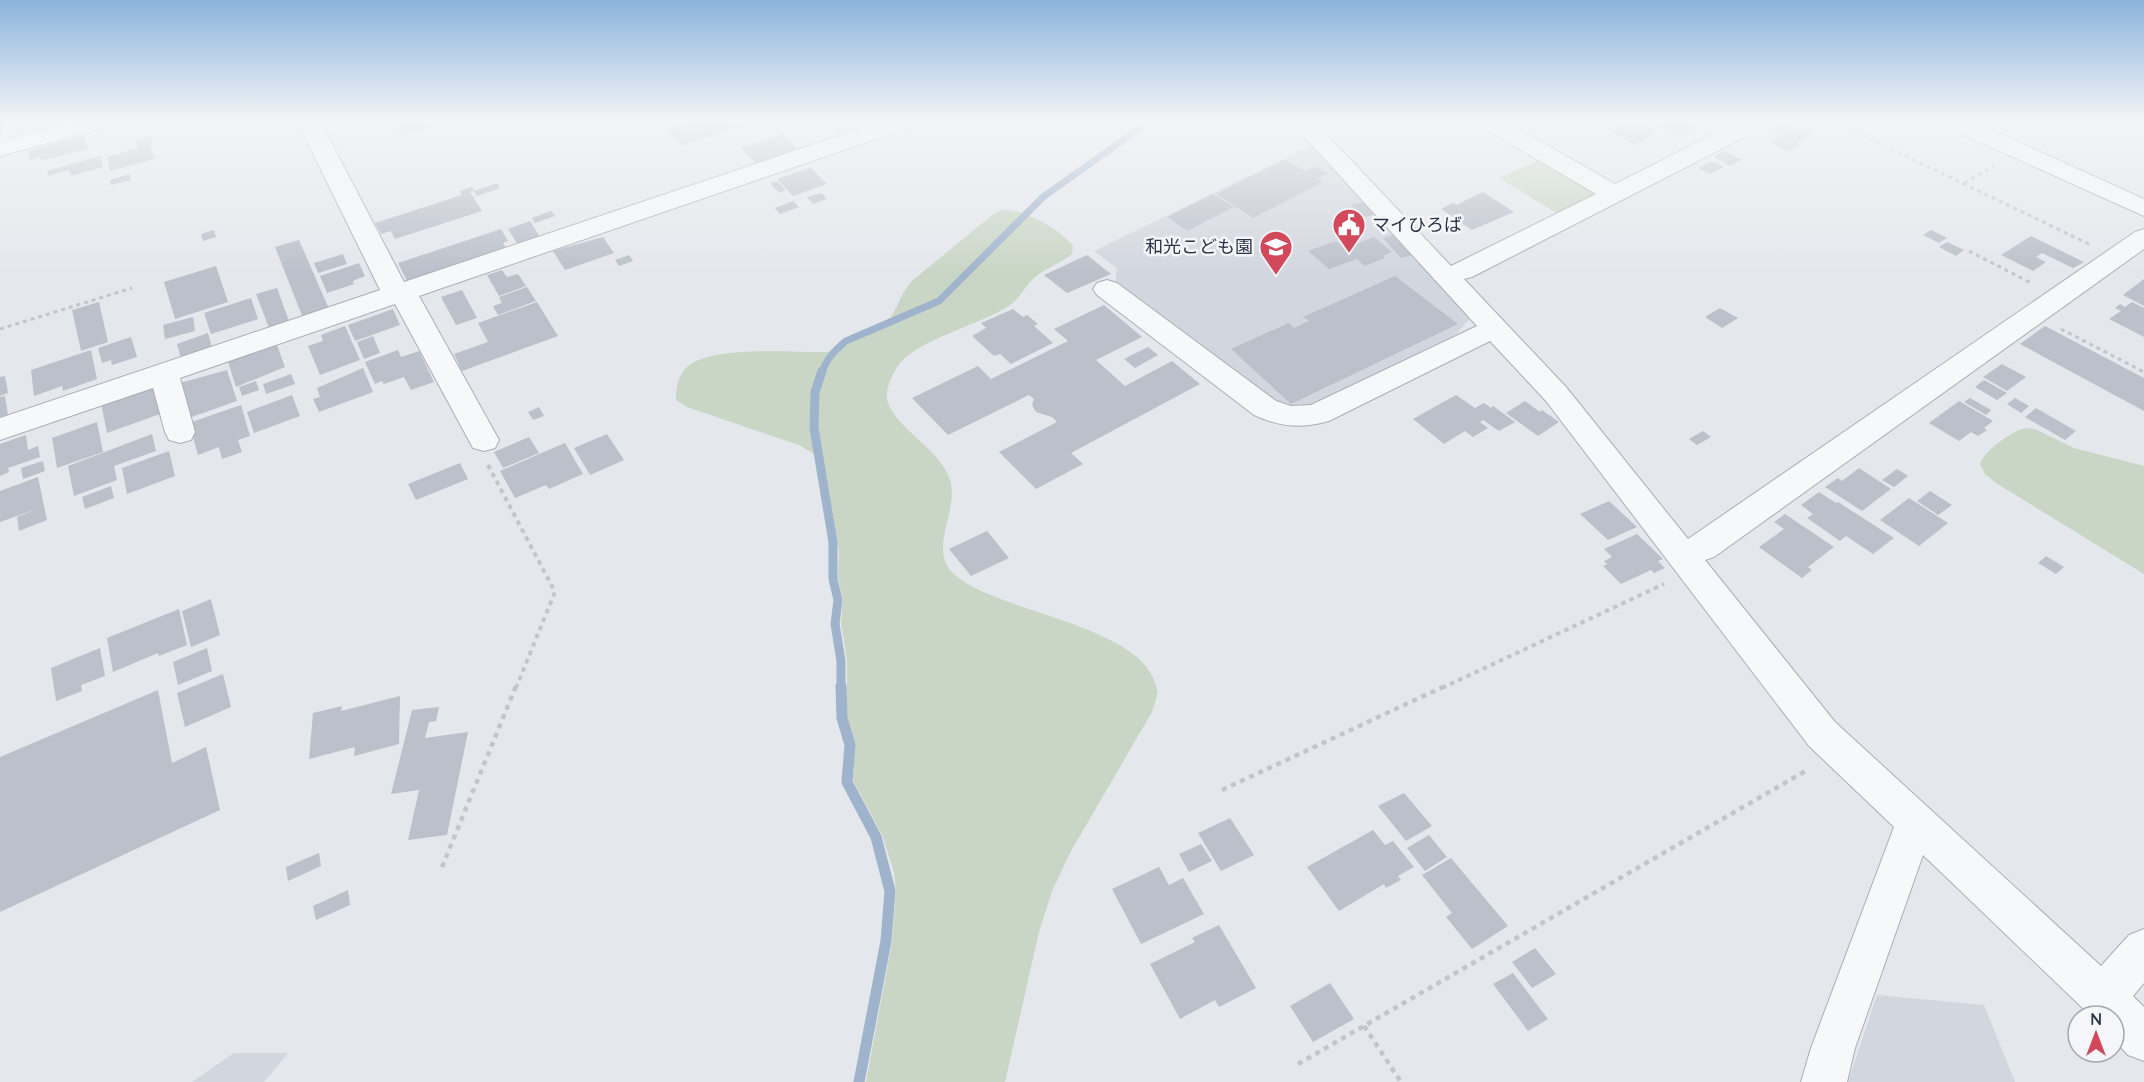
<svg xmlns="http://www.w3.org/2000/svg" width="2144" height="1082" viewBox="0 0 2144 1082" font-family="Quicksand,'Noto Sans JP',sans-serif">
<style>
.built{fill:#d2d6de}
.green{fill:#c9d6c5}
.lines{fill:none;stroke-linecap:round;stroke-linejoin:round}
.stream-far2{stroke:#9fb4cc;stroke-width:7}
.stream-far1{stroke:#9fb4cc;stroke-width:9}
.stream{stroke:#9fb4cc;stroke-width:11}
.building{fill:#bbc0ca}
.minor-casing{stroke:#a9aeb7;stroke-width:2}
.major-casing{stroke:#a3abb8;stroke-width:2}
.path-far2{stroke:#c2c5cb;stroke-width:3;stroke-dasharray:4 4;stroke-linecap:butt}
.path-far1{stroke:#c2c5cb;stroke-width:4;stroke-dasharray:4.5 4.5;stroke-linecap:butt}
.path{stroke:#c2c5cb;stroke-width:4.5;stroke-dasharray:5 5;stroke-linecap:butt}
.minor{fill:#f7f8fa;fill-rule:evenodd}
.major{fill:#fff;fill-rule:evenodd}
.labels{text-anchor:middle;stroke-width:5;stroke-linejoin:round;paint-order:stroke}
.far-poi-label{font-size:18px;fill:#2b3445;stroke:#f4f6f9;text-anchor:start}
</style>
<rect width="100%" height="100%" fill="#e4e7ec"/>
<!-- built -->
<path class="built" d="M 1314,144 L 1473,315 L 1455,335 L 1310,405 L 1298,409 L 1273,402 L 1115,284 L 1117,268 L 1094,251 Z
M 1877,995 L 1984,1005 L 2015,1082 L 1848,1082 Z
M 234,1053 L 288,1053 L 264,1082 L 192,1082 Z"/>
<!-- green -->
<path class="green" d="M 1543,158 L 1598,194 L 1558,214 L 1499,178 Z
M 1002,210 C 1024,209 1060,229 1073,246 L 1072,254 C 1060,264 1045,268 1034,278 C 1025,286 1020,298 1010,305 C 982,325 912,340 896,369 C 891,377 884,393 888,403 C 898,430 941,450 950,480 C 960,511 926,550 955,575 C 1000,614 1147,625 1157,690 C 1158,696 1154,705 1152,712 L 1071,851 L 1052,891 L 1039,932 L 1005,1082 L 866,1082 L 892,942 L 896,890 L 894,872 L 882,835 L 853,780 L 855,744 L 847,717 L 847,660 L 841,623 L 843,599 L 838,578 L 839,551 L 826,473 L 818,456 L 799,445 L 687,407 L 676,400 C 676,388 678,374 688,366 C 715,345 793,353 827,352 C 837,351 881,329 887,322 C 898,310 899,295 912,281 L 992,215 Z
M 2025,428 L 2035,429 L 2074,448 L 2144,466 L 2144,574 L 1996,483 L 1985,474 L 1980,464 C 1986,449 2011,432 2025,428 Z"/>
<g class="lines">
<!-- stream-far2 -->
<path class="stream-far2" d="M 822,373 C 826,359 835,350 846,341 L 939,301 L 1043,197 L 1150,121"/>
<!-- stream-far1 -->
<path class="stream-far1" d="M 822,371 L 815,392 L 814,428 L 833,542 L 833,579 L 838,600 L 835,624 L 841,661 L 841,688"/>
<!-- stream -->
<path class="stream" d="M 841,686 L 842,718 L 850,745 L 847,782 L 876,837 L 890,891 L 886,941 L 859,1082"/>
</g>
<!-- building -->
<path class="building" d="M 393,121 L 447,121 L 448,122 L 401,135 Z
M 688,121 L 752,121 L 753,122 L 681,145 L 667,128 Z
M 1630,121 L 1638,121 L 1654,130 L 1650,131 L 1655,134 L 1634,145 L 1609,131 Z
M 1649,121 L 1693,121 L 1701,125 L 1678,137 Z
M 1787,121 L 1812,134 L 1796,143 L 1800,145 L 1788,151 L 1770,142 L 1781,136 L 1767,129 Z
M 783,134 L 797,149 L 768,161 L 756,164 L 741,148 Z
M 84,135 L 88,149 L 41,161 L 40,157 L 30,160 L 28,151 Z
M 151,136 L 153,143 L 150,144 L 155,159 L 110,171 L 107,157 L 138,148 L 136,140 Z
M 1725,151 L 1742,160 L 1730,166 L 1714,157 Z
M 100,156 L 103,167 L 71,176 L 69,170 L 48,176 L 47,171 Z
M 1285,159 L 1305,171 L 1316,166 L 1328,173 L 1317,179 L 1323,182 L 1253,218 L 1216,194 Z
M 1712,161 L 1724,167 L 1710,174 L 1698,168 Z
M 811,168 L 827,184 L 793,196 L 777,179 Z
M 129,174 L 131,180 L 111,185 L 110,180 Z
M 777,181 L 786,190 L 779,193 L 770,183 Z
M 497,183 L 500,188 L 477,196 L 474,191 L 470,192 L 482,211 L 395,239 L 391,231 L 381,234 L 375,223 L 462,195 L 460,191 L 472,187 L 474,191 Z
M 1483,192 L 1514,212 L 1472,230 L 1441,209 L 1453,203 L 1456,205 Z
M 821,193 L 827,199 L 813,204 L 807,197 Z
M 1213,194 L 1234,207 L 1187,231 L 1167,217 Z
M 793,201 L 799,207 L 780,214 L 775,208 Z
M 1366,201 L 1377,214 L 1363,217 L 1351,205 Z
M 551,211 L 555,216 L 535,223 L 532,218 Z
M 530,221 L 540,237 L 518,245 L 508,229 Z
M 501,229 L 508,241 L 503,243 L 507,250 L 408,283 L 398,263 Z
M 214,230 L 216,237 L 203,241 L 201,234 Z
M 1931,230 L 1947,238 L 1939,243 L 1923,235 Z
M 1394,235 L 1413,255 L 1401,258 L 1383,238 Z
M 2031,236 L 2084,262 L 2073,268 L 2042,253 L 2036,257 L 2046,262 L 2033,271 L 2001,255 Z
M 603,237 L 614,253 L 565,270 L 553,251 Z
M 1374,237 L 1392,252 L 1383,256 L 1385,258 L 1365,266 L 1357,259 L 1329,269 L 1308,251 L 1336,241 L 1345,248 Z
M 299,240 L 329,309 L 303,318 L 275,247 Z
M 1947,242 L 1964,250 L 1956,256 L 1939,247 Z
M 343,254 L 347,264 L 318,273 L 314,263 Z
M 629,255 L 633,261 L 619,266 L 615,260 Z
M 1087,255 L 1111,274 L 1067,293 L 1044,275 Z
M 359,263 L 365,276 L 353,281 L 354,284 L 327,293 L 320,276 Z
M 216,266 L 228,302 L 175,319 L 164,282 Z
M 502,270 L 507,277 L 518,274 L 526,286 L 499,296 L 487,275 Z
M 1395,276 L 1458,324 L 1291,404 L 1231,349 L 1289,323 L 1294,328 L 1309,321 L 1303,317 Z
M 2144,279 L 2144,306 L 2123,295 Z
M 527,287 L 536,301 L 498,315 L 493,306 L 502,303 L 499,297 Z
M 277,288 L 289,321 L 269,328 L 256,294 Z
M 462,290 L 477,318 L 456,325 L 441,297 Z
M 251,298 L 258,319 L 211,334 L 204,313 Z
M 99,302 L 108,342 L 81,351 L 72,310 Z
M 537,302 L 558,336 L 462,371 L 454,354 L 488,342 L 478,323 Z
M 2132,302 L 2144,308 L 2144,337 L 2109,319 L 2121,311 L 2115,308 L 2120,304 L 2125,307 Z
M 1104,305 L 1142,337 L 1096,360 L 1125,386 L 1172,361 L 1200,384 L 1071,453 L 1083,464 L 1036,489 L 999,452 L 1057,422 L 1052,417 L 1036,412 L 1032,405 L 1034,399 L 1029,395 L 948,435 L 912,398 L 978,366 L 991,379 L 1068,341 L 1054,329 Z
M 1720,308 L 1738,318 L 1722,328 L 1705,317 Z
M 393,309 L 400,325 L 355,341 L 348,325 Z
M 1013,309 L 1023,317 L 1027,315 L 1038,324 L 1034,326 L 1053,343 L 1011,364 L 1000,354 L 994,356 L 972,336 L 986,328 L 981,323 Z
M 193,317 L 195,331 L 165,339 L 163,325 Z
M 345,326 L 360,360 L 320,375 L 308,346 L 323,341 L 321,335 Z
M 2045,326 L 2144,378 L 2144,411 L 2020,344 Z
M 208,333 L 212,348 L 181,358 L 177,344 Z
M 373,336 L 380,353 L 364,359 L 357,342 Z
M 131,337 L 137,357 L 112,365 L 111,360 L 102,363 L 98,348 Z
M 277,345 L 285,367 L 236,387 L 228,362 Z
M 1148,347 L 1158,355 L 1135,368 L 1124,359 Z
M 91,350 L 97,379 L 63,391 L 62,386 L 34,396 L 31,370 Z
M 398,350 L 401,357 L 419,351 L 434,382 L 411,390 L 404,377 L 384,384 L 382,381 L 375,384 L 365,362 Z
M 2002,364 L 2026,377 L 2007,391 L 1983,377 Z
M 363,368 L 373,392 L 319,412 L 313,399 L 320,397 L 317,388 Z
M 227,370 L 237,401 L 189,418 L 180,383 Z
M 291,374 L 295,384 L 266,394 L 263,384 Z
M 5,376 L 8,393 L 0,396 L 0,377 Z
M 1984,380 L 2007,393 L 1997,400 L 1975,387 Z
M 256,381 L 259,390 L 242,396 L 239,387 Z
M 152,385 L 160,414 L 107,433 L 101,403 Z
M 292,395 L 300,416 L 254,433 L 247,412 Z
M 1456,395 L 1475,408 L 1484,403 L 1491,408 L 1493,406 L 1515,422 L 1499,431 L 1483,420 L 1480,422 L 1488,428 L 1473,437 L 1465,431 L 1444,444 L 1413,419 Z
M 5,396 L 8,415 L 0,417 L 0,397 Z
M 1970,398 L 1991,410 L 1986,415 L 1964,402 Z
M 2015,398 L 2029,406 L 2021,413 L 2007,404 Z
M 1525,401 L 1540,412 L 1542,410 L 1559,422 L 1538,436 L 1506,413 Z
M 1959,401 L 1993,421 L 1984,428 L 1987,430 L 1978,436 L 1971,432 L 1959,441 L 1929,423 Z
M 241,405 L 250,436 L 238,440 L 242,452 L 222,459 L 219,447 L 198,455 L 189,423 Z
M 539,407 L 544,416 L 533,420 L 528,412 Z
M 2036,408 L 2076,431 L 2065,440 L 2025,417 Z
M 97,422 L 103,452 L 57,468 L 52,438 Z
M 1703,431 L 1711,437 L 1697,445 L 1689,439 Z
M 152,434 L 156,451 L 114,466 L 117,480 L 74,496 L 68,466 Z
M 607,434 L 624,460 L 590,475 L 574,448 Z
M 26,435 L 28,450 L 38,446 L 40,457 L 8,468 L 9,472 L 0,476 L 0,444 Z
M 529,437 L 539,453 L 503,468 L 494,452 Z
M 565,443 L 583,474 L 549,489 L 546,485 L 515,498 L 500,471 Z
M 169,451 L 175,476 L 127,494 L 122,468 Z
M 43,461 L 45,471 L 23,479 L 21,468 Z
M 460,463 L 468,479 L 416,500 L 408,484 Z
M 1859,468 L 1891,489 L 1862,511 L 1825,487 L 1838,478 L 1842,481 Z
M 1897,469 L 1908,476 L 1894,487 L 1882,480 Z
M 38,477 L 47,520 L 19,531 L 17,517 L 40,508 L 0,522 L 0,491 Z
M 111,486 L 114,498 L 85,509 L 82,497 Z
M 1930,491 L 1952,505 L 1938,515 L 1917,501 Z
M 1819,492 L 1836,503 L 1838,502 L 1894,538 L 1873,554 L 1846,536 L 1840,541 L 1807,518 L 1813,514 L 1801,505 Z
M 1909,498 L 1948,523 L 1919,546 L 1880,520 Z
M 1609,501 L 1637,527 L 1608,540 L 1580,514 Z
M 1785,514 L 1834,547 L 1808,567 L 1812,570 L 1802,578 L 1759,547 L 1784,529 L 1774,522 Z
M 987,531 L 1009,558 L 971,576 L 949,549 Z
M 1637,534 L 1663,559 L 1658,561 L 1665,568 L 1654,573 L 1651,570 L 1621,584 L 1603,566 L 1607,564 L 1604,561 L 1612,557 L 1604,549 Z
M 2046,556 L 2064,567 L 2056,574 L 2038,563 Z
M 211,599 L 220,635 L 191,647 L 182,611 Z
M 179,609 L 187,645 L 159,656 L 158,653 L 113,672 L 107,638 Z
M 100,648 L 105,676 L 81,685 L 82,691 L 56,701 L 51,668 Z
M 207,648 L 212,671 L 178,685 L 173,662 Z
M 223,674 L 231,707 L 185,727 L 177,693 Z
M 158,690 L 172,763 L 206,747 L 220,810 L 0,912 L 0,757 Z
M 400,696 L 399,744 L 354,756 L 355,747 L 309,759 L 313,713 L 342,706 L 341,711 Z
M 439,707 L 436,721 L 429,722 L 425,738 L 468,732 L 447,835 L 408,840 L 419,790 L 391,794 L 412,710 Z
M 1404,793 L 1432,826 L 1406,841 L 1378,806 Z
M 1230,818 L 1254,855 L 1221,871 L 1198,833 Z
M 1373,830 L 1385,845 L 1393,841 L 1414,867 L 1398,876 L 1401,880 L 1386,888 L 1384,884 L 1339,911 L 1307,867 Z
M 1429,835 L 1447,857 L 1425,871 L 1407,848 Z
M 1201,844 L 1212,861 L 1189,872 L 1179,854 Z
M 319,853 L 321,866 L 288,881 L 286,867 Z
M 1451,858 L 1508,926 L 1472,949 L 1446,917 L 1452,913 L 1422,875 Z
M 1159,867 L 1169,885 L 1183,878 L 1204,914 L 1141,944 L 1112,889 Z
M 348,890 L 350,905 L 316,920 L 313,906 Z
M 1219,925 L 1256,988 L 1219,1007 L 1215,1000 L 1180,1019 L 1150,964 L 1195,942 L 1192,938 Z
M 1535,948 L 1556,974 L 1532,988 L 1512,962 Z
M 1513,973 L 1548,1019 L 1528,1031 L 1493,984 Z
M 1330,983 L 1354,1019 L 1313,1042 L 1290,1006 Z"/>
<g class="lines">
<!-- minor casing -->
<g class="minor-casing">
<path id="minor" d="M 2,121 L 27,121 L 8,140 L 0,142 Z
M 297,121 L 320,121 L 404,282 L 883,121 L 917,121 L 914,126 L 419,296 L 499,440 L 495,448 L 484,451 L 473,448 L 395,304 L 180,378 L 195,432 L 191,440 L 180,443 L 169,440 L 165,432 L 153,388 L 0,440 L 0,418 L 380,290 Z
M 1290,121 L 1314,121 L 1451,266 L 1596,194 L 1480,126 L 1477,121 L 1505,121 L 1615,184 L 1740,121 L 1769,121 L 1766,126 L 1472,277 L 1464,279 L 1566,387 L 1688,539 L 2135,232 L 2144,229 L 2144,249 L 1714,557 L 1705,560 L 1835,722 L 2101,966 L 2129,935 L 2144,929 L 2144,983 L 2133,996 L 2144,1007 L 2144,1061 L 2128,1055 L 2114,1040 L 2114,1016 L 2091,1016 L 1923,855 L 1855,1048 L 1847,1082 L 1801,1082 L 1811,1048 L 1894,827 L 1809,746 L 1546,401 L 1490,341 L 1329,421 C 1302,429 1280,427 1254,415 L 1097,295 L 1093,289 L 1097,283 L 1107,280 L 1117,283 L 1276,401 L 1291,406 L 1311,405 L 1477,326 Z
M 1941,121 L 1972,121 L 2144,199 L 2144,216 L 1944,126 Z"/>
</g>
<!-- major casing -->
<g class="major-casing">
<path id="major" d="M 74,121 L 112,121 L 109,126 L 0,156 L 0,142 Z"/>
</g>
<!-- path-far2 -->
<path class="path-far2" d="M 1833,121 L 2089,244
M 1964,183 L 1994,166
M 1969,251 L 2033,284
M 0,329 L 132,288
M 2061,329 L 2144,372"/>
<!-- path-far1 -->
<path class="path-far1" d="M 488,465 L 555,592 L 516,688
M 1442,688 L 1664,584"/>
<!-- path -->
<path class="path" d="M 1222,790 L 1445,686
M 442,867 L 516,686
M 1364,1026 L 1401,1082
M 1298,1064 L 1809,769"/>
<!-- minor -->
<use href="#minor" class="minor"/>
<!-- major -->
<use href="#major" class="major"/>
</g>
<!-- sky -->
<linearGradient id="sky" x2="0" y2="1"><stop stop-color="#8bb4dd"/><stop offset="0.44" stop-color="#f3f4f6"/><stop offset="1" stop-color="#f3f4f6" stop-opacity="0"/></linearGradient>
<rect width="2144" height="273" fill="url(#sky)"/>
<!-- icons -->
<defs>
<g id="civic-pin" transform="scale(1.725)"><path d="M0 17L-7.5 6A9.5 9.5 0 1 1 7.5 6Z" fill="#d1495b" stroke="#f4f6f9"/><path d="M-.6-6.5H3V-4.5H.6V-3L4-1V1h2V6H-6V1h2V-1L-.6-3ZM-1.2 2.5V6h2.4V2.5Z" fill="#fff"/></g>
<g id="school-pin" transform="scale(1.725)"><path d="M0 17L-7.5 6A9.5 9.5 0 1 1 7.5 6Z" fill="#d1495b" stroke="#f4f6f9"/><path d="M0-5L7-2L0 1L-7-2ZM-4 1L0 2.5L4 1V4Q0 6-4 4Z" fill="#fff"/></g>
</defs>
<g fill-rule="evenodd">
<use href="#civic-pin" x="1349" y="225"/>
<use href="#school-pin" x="1276" y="247"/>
</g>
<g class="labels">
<!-- far-poi labels -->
<g class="far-poi-label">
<text x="1372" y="231">マイひろば</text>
<text x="1253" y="253" text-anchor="end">和光こども園</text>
</g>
</g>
<!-- north arrow -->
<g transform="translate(2096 1034)"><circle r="28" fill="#f4f6f9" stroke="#a4a8b1" stroke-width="1.5"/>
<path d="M0-4.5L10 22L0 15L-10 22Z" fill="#d1495b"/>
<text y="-9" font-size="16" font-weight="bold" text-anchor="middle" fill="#2b3445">N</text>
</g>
</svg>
